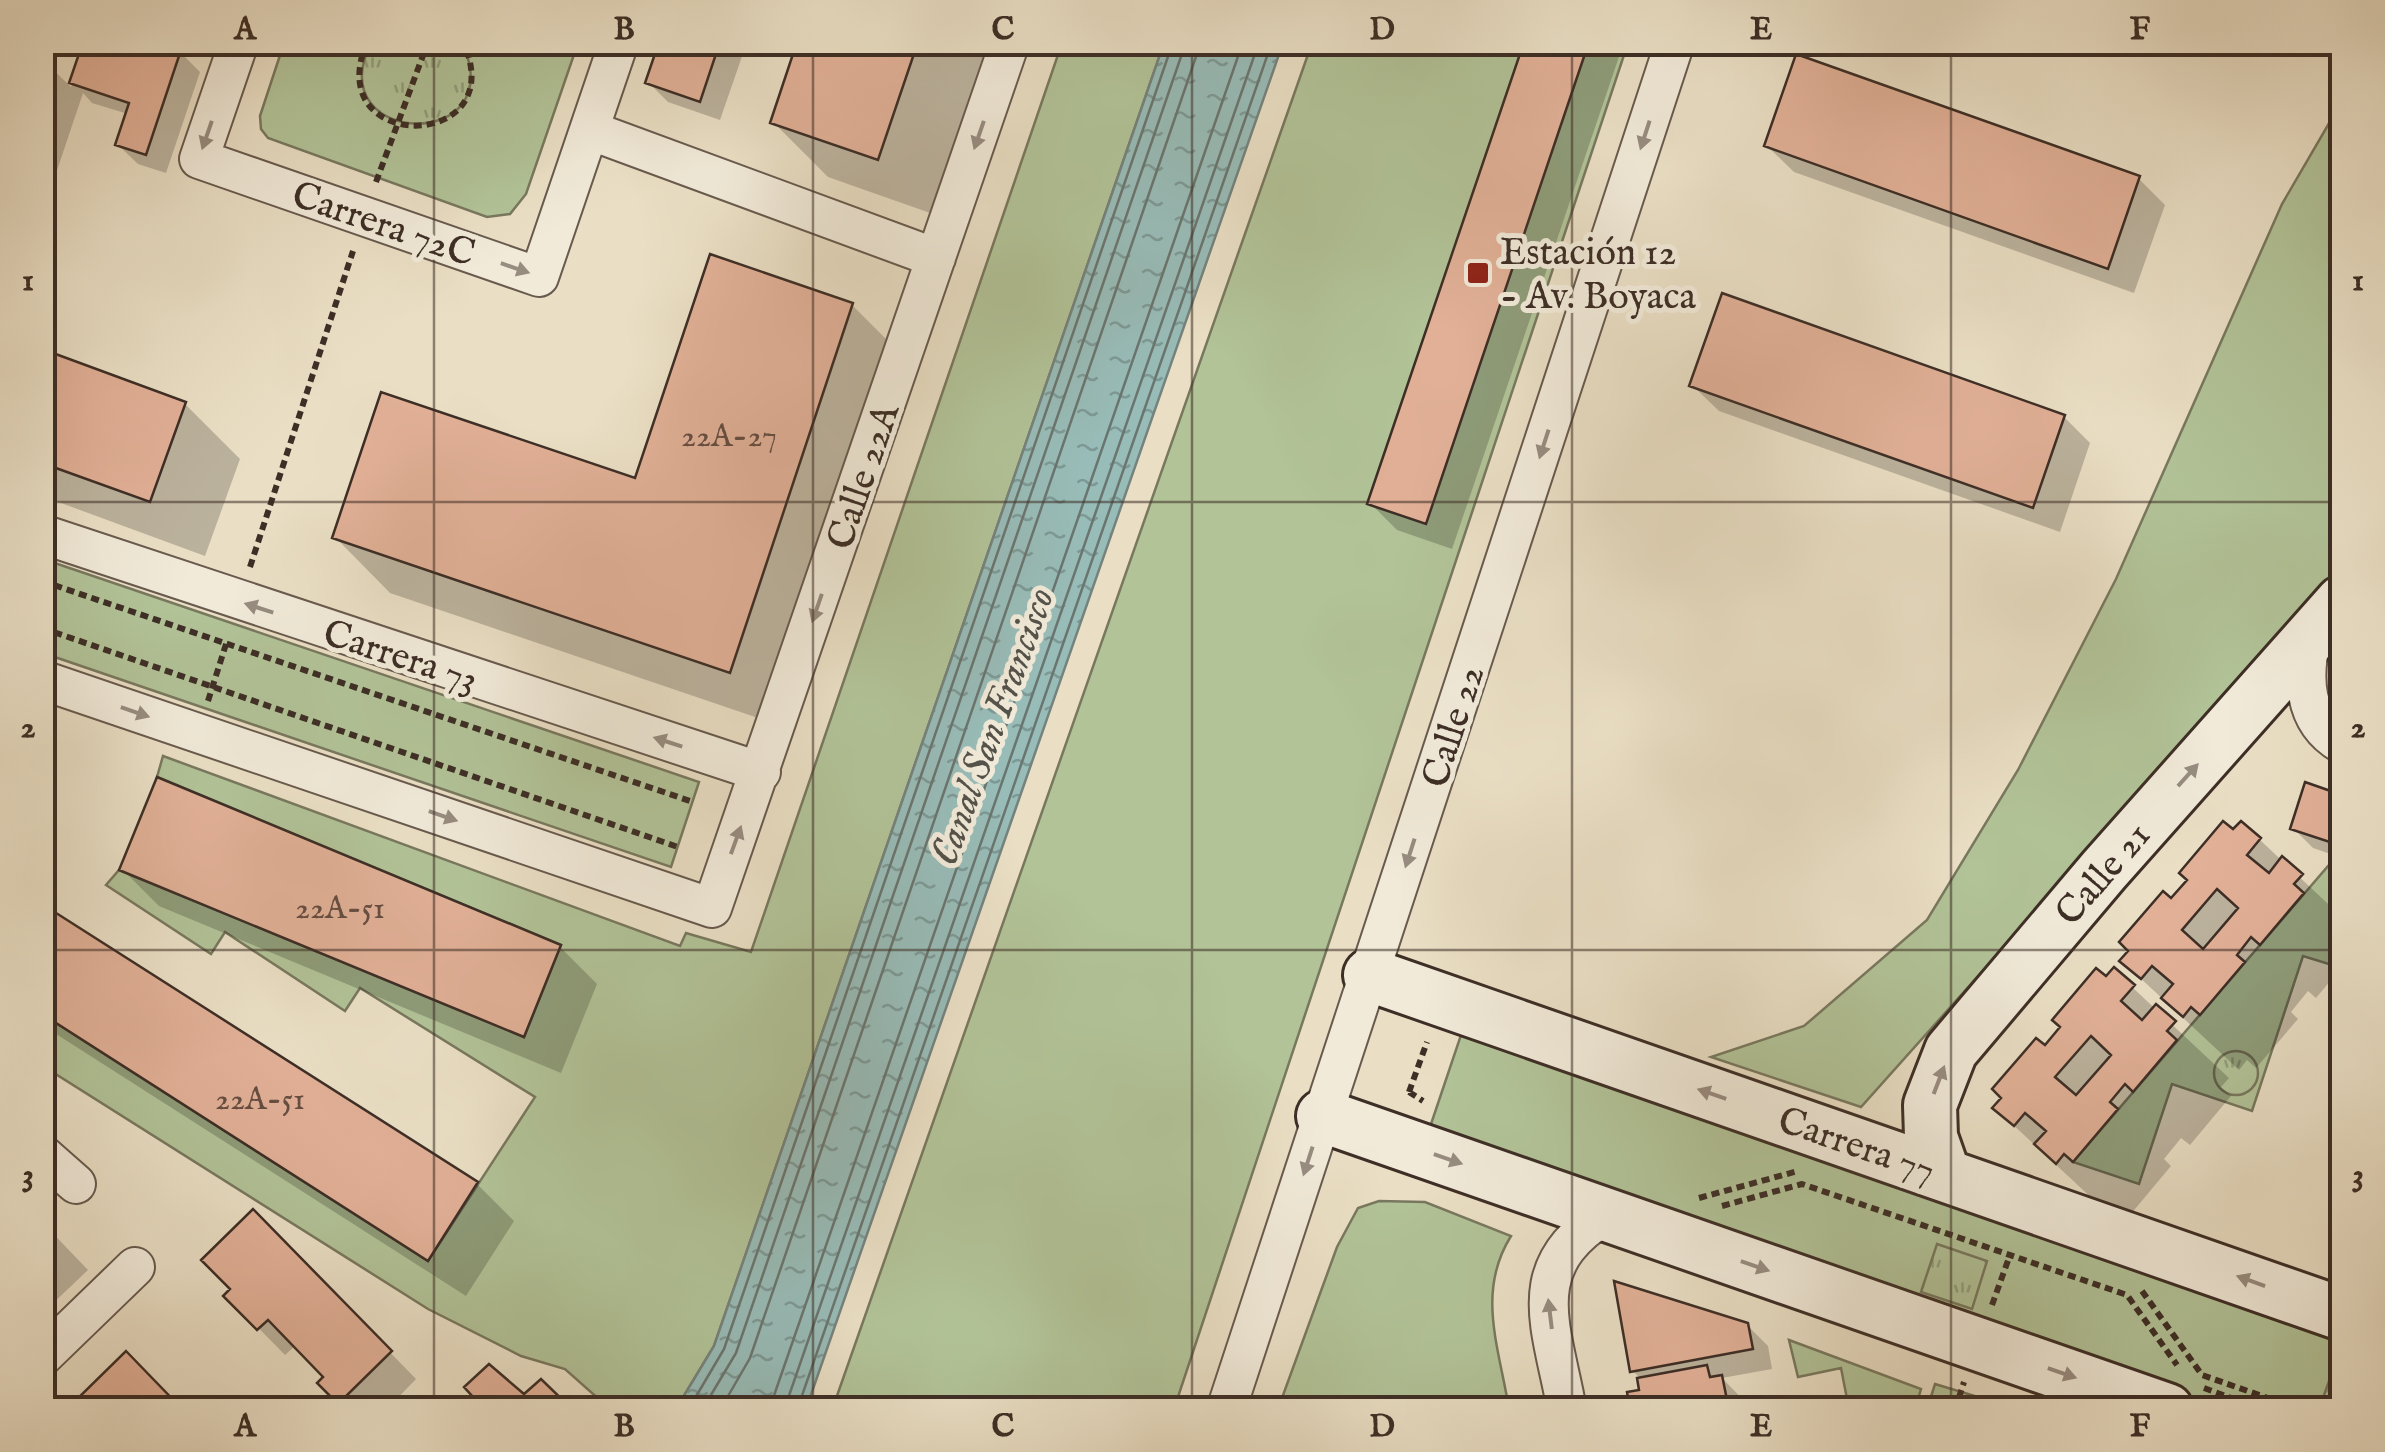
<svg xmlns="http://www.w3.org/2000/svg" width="2385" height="1452" viewBox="0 0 2385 1452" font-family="'IM FELL English',serif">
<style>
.green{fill:#b2c398;stroke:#78785f;stroke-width:2.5}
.park{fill:url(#park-tufts);stroke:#78785f;stroke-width:2.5}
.water{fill:url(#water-ripples);stroke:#74837e;stroke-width:2.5}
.shadow{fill:#0003}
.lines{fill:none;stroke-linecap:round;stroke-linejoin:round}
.shore{stroke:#6a756f;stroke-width:2.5}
.building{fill:#e1b097;stroke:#3d2e26;stroke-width:2.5;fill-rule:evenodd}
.street-casing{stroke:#685a4e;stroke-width:42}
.secondary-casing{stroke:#3d2e26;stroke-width:58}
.path{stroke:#3d2e26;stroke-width:6;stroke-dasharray:8 5;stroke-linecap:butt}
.street{stroke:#f1ead9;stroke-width:38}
.secondary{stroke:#f1ead9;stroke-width:52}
.oneway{fill:#978c80}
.grid{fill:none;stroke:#3d2e26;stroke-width:2.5;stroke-opacity:0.55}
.poi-dot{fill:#8f2418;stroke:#f1ead9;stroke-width:4}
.labels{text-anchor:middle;stroke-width:10;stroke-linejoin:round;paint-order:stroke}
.number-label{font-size:32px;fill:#664e42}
.street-label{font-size:38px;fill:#3d2e26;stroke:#f1ead9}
.poi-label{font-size:38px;fill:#3d2e26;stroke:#f1ead9;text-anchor:start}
.water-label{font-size:40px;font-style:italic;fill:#54524a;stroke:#f1ead9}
.neatline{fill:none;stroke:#3d2e26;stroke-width:4}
.grid-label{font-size:32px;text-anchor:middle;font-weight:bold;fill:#3d2e26}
</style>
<defs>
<pattern id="park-tufts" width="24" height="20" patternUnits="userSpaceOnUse" patternTransform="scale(2.5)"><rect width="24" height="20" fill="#b2c398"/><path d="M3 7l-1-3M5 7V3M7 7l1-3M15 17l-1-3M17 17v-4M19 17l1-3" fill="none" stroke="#929f7c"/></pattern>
<pattern id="water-ripples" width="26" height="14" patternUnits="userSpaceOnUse" patternTransform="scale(2.5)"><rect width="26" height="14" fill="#98bcb8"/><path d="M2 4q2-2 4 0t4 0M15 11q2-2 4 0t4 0" fill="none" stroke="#7d9995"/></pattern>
</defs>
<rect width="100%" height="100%" fill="#eadfc5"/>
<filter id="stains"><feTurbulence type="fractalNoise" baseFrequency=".002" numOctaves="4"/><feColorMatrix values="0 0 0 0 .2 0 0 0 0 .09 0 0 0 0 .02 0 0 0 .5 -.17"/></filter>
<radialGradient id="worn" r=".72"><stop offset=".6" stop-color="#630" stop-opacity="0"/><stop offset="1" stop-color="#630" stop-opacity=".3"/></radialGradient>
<!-- green -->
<path class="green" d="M 284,43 L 578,43 L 526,194 L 510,214 L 487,217 L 268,138 L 261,129 L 260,116 Z
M 1062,43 L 1164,43 L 714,1346 L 676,1409 L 610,1409 L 565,1369 L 521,1356 L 428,1309 L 43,1066 L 42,1014 L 428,1261 L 535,1097 L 360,988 L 345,1011 L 225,932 L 211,954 L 106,885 L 119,870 L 524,1037 L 561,945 L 157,777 L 163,756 L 680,946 L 686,933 L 751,952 Z
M 1312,43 L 1628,43 L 1174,1409 L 832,1410 Z
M 2342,101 L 2342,569 L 1861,1107 L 1711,1057 L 1804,1026 L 1927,920 L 2018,770 L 2116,579 L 2282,204 Z
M 43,559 L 699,782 L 671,867 L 43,653 Z
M 2335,858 L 2342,860 L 2342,968 L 2303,956 L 2252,1111 L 2172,1084 L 2139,1184 L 2073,1162 Z
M 1464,1026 L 2342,1334 L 2342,1409 L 2227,1409 L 1429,1130 Z
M 1379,1201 L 1425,1202 L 1511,1236 C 1476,1292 1499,1347 1509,1409 L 1278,1409 L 1337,1247 L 1358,1208 Z
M 1789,1340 L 1921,1389 L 1915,1409 L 1849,1409 L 1841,1368 L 1798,1377 Z
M 1935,1384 L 1975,1396 L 1970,1409 L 1927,1409 Z"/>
<!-- park -->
<path class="park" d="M 371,43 L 462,43 C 513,153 319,148 371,43 Z
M2214 1073a22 22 0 1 1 44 0a22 22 0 1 1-44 0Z
M 1937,1244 L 1987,1261 L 1972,1309 L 1921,1292 Z
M 2336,1362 L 2342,1364 L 2342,1409 L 2320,1406 Z"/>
<!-- water -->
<path class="water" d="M 1164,43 L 1283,43 L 806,1409 L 676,1409 L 714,1346 Z"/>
<!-- shadow -->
<path class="shadow" d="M 85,42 L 180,52 L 200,72 L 166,173 L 138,164 L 117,144 L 128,114 L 92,103 L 83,93 L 42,215 L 42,59 L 71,87 Z
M 662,42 L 747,42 L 720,120 L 668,102 L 648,82 Z
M 800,42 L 991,42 L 933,214 L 828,177 L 773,122 Z
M 1526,42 L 1624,42 L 1452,549 L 1397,530 L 1370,503 Z
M 1767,146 L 2138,178 L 2165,205 L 2134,293 L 1794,172 Z
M 852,305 L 907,360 L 785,727 L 390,593 L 335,537 L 637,482 Z
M 42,352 L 185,404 L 240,459 L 205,556 L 42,496 Z
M 1692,385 L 2064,417 L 2090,443 L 2060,532 L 1719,411 Z
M 2306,786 L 2342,797 L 2342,858 L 2313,848 L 2293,828 Z
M 2233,833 L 2260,840 L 2342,917 L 2342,967 L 2316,998 L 2308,991 L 2291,1012 L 2298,1019 L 2256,1068 L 2247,1060 L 2239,1070 L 2122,961 Z
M 122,869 L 560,947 L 597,984 L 561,1073 L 159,906 Z
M 42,907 L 477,1184 L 514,1221 L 466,1296 L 42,1025 Z
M 2115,971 L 2229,1078 L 2221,1087 L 2231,1096 L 2190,1145 L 2181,1138 L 2164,1159 L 2171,1166 L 2130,1215 L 2121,1207 L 2112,1217 L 1995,1108 Z
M 253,1212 L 416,1379 L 386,1410 L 347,1410 L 320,1383 L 327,1377 L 296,1345 L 285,1355 L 227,1296 L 234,1290 Z
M 42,1222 L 88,1270 L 49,1307 L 42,1301 Z
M 1747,1325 L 1768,1346 L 1772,1369 L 1722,1378 L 1753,1410 L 1633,1410 L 1642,1392 L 1640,1378 L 1632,1370 Z"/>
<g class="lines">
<!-- shore -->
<path class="shore" d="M 688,1410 L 724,1349 L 1173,42
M 702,1410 L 736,1353 L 1186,42
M 720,1410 L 750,1358 L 1201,42
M 769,1410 L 1243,42
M 784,1410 L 1259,42
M 797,1410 L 1272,42"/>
</g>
<!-- building -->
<path class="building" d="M 83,42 L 159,42 L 181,50 L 146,155 L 115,145 L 129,103 L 69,83 Z
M 659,42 L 720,42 L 700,102 L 645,83 Z
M 797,42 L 918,42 L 878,160 L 770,123 Z
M 1524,42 L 1589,42 L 1426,524 L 1367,504 Z
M 1796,54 L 2140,176 L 2108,269 L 1764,146 Z
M 710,254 L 853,303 L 730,673 L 332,538 L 381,392 L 635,478 Z
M 1722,293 L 2065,415 L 2033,508 L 1689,386 Z
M 42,349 L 186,402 L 150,502 L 42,463 Z
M 157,777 L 561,945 L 524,1037 L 119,870 Z
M 2305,782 L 2342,795 L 2342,846 L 2290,829 Z
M 2223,821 L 2233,829 L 2241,821 L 2261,838 L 2247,855 L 2269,873 L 2282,856 L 2303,874 L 2294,884 L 2304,893 L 2260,945 L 2251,937 L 2237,955 L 2245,962 L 2200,1015 L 2191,1007 L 2183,1017 L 2161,998 L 2173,984 L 2152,966 L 2141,979 L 2119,961 L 2128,951 L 2119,942 L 2163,891 L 2171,898 L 2187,880 L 2179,873 ZM 2217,889 L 2238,908 L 2203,949 L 2182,930 Z
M 42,904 L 478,1182 L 428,1261 L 42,1014 Z
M 2114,967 L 2135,985 L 2121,1001 L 2142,1020 L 2156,1004 L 2176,1021 L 2167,1031 L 2177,1040 L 2133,1092 L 2125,1084 L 2110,1102 L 2118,1109 L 2073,1162 L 2064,1154 L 2056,1164 L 2034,1144 L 2046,1131 L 2025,1113 L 2014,1126 L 1992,1108 L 2001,1098 L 1992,1089 L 2036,1038 L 2045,1045 L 2060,1027 L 2052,1020 L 2096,968 L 2106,976 ZM 2091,1036 L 2111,1055 L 2076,1095 L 2055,1077 Z
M 253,1209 L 392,1351 L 338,1404 L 317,1383 L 323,1377 L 268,1320 L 257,1330 L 223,1296 L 230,1289 L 201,1260 Z
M 1614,1281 L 1748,1323 L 1753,1349 L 1630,1372 Z
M 126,1351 L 183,1410 L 79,1410 L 73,1403 Z
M 489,1364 L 524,1394 L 541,1379 L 573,1410 L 485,1410 L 464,1387 Z
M 1707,1365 L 1710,1377 L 1722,1375 L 1729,1410 L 1630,1410 L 1627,1392 L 1639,1390 L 1637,1378 Z"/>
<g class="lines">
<!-- street casing -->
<g class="street-casing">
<path id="street" d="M 239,42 L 199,159 L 539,277 L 619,42
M 589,130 L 936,258
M 42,534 L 761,772
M 2312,635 C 2302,675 2302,721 2342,744
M 42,680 L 712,908 L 1010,42
M 42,1154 L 76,1184
M 42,1357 L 135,1267
M 1226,1410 L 1675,42
M 1567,1410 C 1552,1326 1520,1266 1607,1214"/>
</g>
<!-- secondary casing -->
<g class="secondary-casing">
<path id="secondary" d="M 1370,975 L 2342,1314
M 1323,1116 L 2167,1410
M 1944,1174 L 1931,1137 L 1930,1105 L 1951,1051 L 2104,870 L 2342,602"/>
</g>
<!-- path -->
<path class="path" d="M 367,42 C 319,155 514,152 463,42
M 376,182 L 428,42
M 250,567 L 353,251
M 42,581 L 693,802
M 42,628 L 678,847
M 208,701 L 227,641
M 1409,1092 L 1423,1101
M 1409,1092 L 1427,1042
M 1699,1198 L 1798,1171
M 1722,1206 L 1802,1184 L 2127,1295 L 2177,1365
M 2142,1291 L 2202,1375 L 2302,1410
M 1992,1305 L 2010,1255
M 2204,1388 L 2264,1410
M 1955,1410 L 1964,1382"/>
<!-- street -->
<use href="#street" class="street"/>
<!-- secondary -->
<use href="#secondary" class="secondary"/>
</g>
<!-- one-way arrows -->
<defs><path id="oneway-solid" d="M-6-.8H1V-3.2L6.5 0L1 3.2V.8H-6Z" transform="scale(2.5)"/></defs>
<g class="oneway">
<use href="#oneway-solid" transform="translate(207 135) rotate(109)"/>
<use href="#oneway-solid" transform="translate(979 135) rotate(109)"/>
<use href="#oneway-solid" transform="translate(1645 135) rotate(108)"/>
<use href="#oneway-solid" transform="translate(515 268) rotate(19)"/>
<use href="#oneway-solid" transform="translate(1544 444) rotate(108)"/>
<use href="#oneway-solid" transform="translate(259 608) rotate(-162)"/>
<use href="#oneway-solid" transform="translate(817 608) rotate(109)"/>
<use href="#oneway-solid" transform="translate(135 712) rotate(19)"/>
<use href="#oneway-solid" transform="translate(668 742) rotate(-162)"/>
<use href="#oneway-solid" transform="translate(2188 775) rotate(-48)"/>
<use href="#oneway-solid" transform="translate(443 816) rotate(19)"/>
<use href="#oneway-solid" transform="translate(736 840) rotate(-70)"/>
<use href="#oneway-solid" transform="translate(1410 853) rotate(108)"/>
<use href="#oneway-solid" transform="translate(1939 1080) rotate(-69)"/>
<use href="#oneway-solid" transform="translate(1712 1094) rotate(-161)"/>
<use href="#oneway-solid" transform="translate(1448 1159) rotate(19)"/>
<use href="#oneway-solid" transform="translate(1308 1161) rotate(108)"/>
<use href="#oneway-solid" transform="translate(1755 1266) rotate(19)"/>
<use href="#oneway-solid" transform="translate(2251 1281) rotate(-160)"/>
<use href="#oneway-solid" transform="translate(1550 1314) rotate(-97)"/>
<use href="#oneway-solid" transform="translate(2062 1373) rotate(19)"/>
</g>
<!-- grid -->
<path class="grid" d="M 434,42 L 434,1410M 813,42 L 813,1410M 1192,42 L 1192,1410M 1572,42 L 1572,1410M 1951,42 L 1951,1410M 42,502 L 2342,502M 42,950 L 2342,950"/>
<!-- markers -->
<rect class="poi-dot" x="1466" y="261" width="24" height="24" rx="5"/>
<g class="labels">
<!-- number labels -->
<g class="number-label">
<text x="729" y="446">22A-27</text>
<text x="340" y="918">22A-51</text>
<text x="260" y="1109">22A-51</text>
</g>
<!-- street labels -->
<g class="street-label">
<text transform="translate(384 223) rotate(19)" y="13">Carrera 72C</text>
<text transform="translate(862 476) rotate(-71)" y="13">Calle 22A</text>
<text transform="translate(401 655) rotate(18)" y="13">Carrera 73</text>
<text transform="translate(1452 726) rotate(-72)" y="13">Calle 22</text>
<text transform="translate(2102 873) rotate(-49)" y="13">Calle 21</text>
<text transform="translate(1857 1144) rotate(19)" y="13">Carrera 77</text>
</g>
<!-- poi labels -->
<g class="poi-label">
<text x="1500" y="264">Estación 12<tspan x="1500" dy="44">- Av. Boyaca</tspan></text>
</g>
<!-- water labels -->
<g class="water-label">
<text transform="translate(991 726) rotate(-70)" y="14">Canal San Francisco</text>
</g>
</g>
<!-- margin -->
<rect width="2385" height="1452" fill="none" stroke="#eadfc5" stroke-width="110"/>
<rect x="55" y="55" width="2275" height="1342" class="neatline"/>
<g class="grid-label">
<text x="245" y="39">A</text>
<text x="624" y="39">B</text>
<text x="1003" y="39">C</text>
<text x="1382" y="39">D</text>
<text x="1761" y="39">E</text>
<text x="2140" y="39">F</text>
<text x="28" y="290">1</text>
<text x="2358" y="290">1</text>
<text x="28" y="737">2</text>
<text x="2358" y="737">2</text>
<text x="28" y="1185">3</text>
<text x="2358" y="1185">3</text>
<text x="245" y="1436">A</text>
<text x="624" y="1436">B</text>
<text x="1003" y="1436">C</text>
<text x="1382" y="1436">D</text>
<text x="1761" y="1436">E</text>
<text x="2140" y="1436">F</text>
</g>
<rect width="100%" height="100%" filter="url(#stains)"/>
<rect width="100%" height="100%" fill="url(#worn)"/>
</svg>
